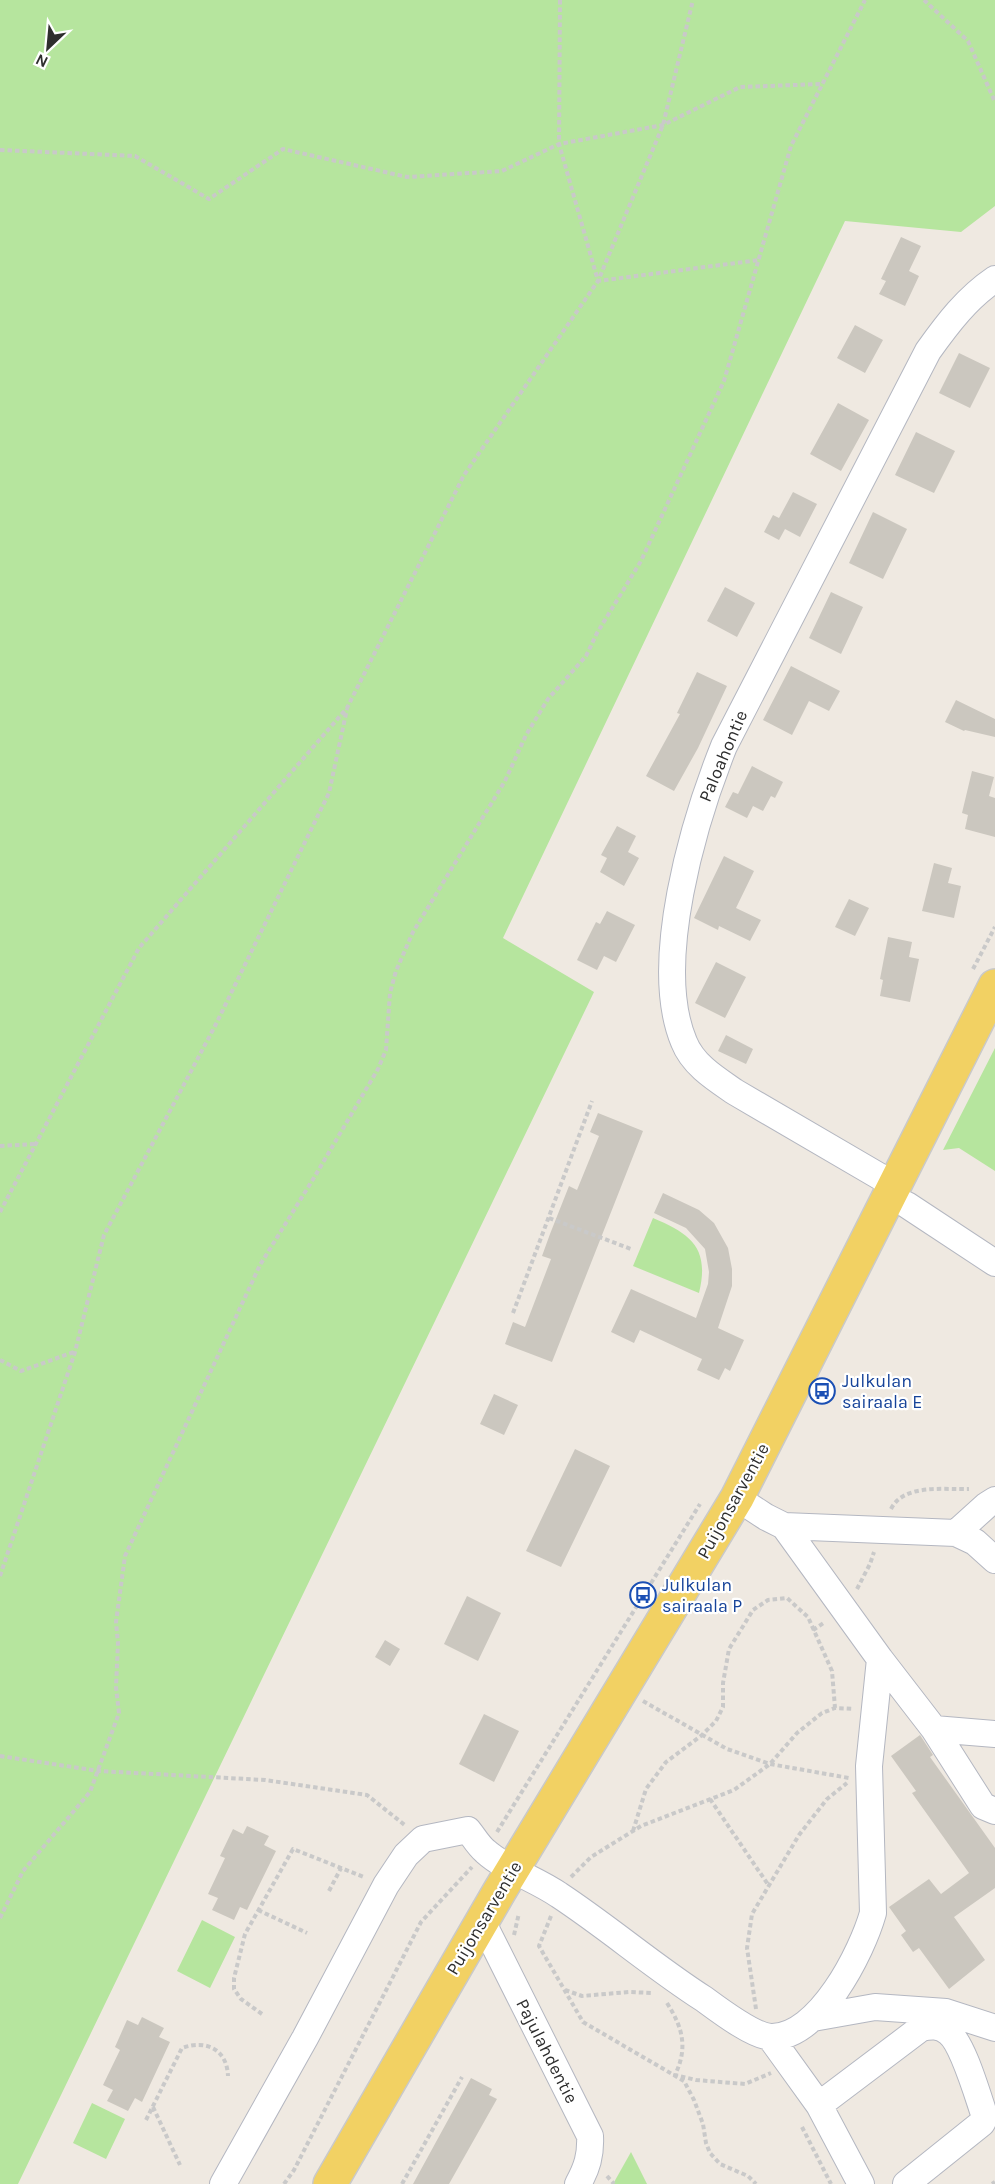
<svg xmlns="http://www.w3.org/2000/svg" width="995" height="2184" font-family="Karla,sans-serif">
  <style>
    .green { fill: #b6e59e }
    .building { fill: #cbc7bf }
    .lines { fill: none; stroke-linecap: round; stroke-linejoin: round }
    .minor-casing { stroke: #b4b7c1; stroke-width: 28 }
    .major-casing { stroke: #c9c9c9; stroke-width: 36 }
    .path { stroke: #c9c9c9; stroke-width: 4; stroke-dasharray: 4.5 3; stroke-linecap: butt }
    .minor { stroke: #fff; stroke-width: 26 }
    .major { stroke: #f2d163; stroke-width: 33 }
    .labels { text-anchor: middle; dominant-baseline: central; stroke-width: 4.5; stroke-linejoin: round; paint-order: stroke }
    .street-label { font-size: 18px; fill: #2e2e2e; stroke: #fff }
    .transit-label { font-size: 18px; fill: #164399; stroke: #fff; text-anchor: start }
  </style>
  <rect width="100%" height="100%" fill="#efe9e1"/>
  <path class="green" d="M 0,0 L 995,0 L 995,206 L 961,232 L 845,221 L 503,938 L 594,992 L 18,2184 L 0,2184 Z
    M 995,1048 L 995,1171 L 959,1148 L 943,1150 Z
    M 653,1218 C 691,1234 710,1248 699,1293 L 633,1266 Z
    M 202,1920 L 235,1937 L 210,1988 L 177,1971 Z
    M 92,2103 L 125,2119 L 106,2159 L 73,2143 Z
    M 631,2152 L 647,2184 L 613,2184 Z"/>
  <path class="building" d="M 901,237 L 921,246 L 909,271 L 919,276 L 905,306 L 879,294 L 886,281 L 881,279 Z
    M 855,325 L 883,340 L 865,373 L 837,358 Z
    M 959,353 L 990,368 L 970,408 L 939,393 Z
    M 838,403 L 869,420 L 841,471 L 810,454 Z
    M 916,432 L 955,451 L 934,493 L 895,475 Z
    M 793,492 L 817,504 L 800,537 L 785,529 L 779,540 L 764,532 L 773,515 L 779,518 Z
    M 873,512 L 907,529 L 883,579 L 849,563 Z
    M 725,587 L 755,603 L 737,637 L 707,621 Z
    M 831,592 L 863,607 L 841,654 L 809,638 Z
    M 791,666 L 840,691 L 829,711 L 809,701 L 792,735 L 763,720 Z
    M 697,672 L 727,686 L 698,748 L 674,791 L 646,776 L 680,714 L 677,713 Z
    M 956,700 L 995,719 L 995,737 L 965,730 L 964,731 L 945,722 Z
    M 752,766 L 783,782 L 775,798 L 771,796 L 763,811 L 753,806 L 747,818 L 725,807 L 733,792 L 738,794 Z
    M 972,771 L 994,777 L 989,796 L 995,798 L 995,837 L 965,829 L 968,815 L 962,813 Z
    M 617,826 L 636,836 L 628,852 L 639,858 L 624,886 L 600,872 L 607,858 L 601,855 Z
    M 724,856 L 754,871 L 736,908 L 761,920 L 750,941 L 719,926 L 718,930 L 694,918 Z
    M 934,863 L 952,868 L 948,883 L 961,886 L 954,918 L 922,911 Z
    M 849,899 L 869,908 L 855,936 L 835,927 Z
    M 607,911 L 635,925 L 616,962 L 604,956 L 597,970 L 577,960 L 596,922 L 600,924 Z
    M 888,937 L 912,942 L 909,957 L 919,959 L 910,1002 L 880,996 L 883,980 L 880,979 Z
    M 716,962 L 746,977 L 725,1018 L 695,1003 Z
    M 726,1035 L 753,1049 L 746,1064 L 718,1051 Z
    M 598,1113 L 643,1131 L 552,1362 L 505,1344 L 513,1322 L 525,1327 L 551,1259 L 542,1256 L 550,1234 L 569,1186 L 577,1190 L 599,1136 L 590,1132 Z
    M 663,1193 L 699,1210 L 714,1223 L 728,1248 L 732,1269 L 732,1286 L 718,1328 L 744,1340 L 730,1371 L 725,1368 L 719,1380 L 697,1370 L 702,1359 L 640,1330 L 634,1343 L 611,1332 L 631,1289 L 696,1318 L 708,1284 L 709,1272 L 705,1249 L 686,1228 L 654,1213 Z
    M 494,1394 L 518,1405 L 504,1435 L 480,1424 Z
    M 575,1449 L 610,1466 L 561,1567 L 526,1551 Z
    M 467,1596 L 501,1613 L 478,1661 L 444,1644 Z
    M 385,1640 L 400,1649 L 390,1666 L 375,1657 Z
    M 484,1714 L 519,1731 L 494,1782 L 459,1764 Z
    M 920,1735 L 933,1755 L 930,1757 L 995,1848 L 995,1888 L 954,1917 L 985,1960 L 949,1989 L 919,1948 L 913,1952 L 901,1935 L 906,1931 L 889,1907 L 929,1879 L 941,1894 L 969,1873 L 912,1793 L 916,1791 L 891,1756 Z
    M 247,1826 L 269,1836 L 264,1845 L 276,1851 L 247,1910 L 240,1907 L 234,1920 L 212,1910 L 218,1898 L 208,1894 L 225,1858 L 220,1856 L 233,1829 L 243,1834 Z
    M 142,2017 L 164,2028 L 159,2037 L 170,2042 L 142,2102 L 135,2098 L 128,2111 L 107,2101 L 113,2090 L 103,2085 L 120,2050 L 115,2047 L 127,2020 L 138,2025 Z
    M 471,2078 L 492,2089 L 489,2095 L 497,2099 L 449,2184 L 413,2184 Z"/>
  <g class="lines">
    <g class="minor-casing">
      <path id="minor" d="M 896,1186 L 735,1092 C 716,1079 693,1065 684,1042 C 651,964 694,821 724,746 L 928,351 C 948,323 967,298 995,279
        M 907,1205 L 995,1263
        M 737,1498 L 766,1517 L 784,1526 L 956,1533 L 975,1542 L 995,1560
        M 956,1533 L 987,1505 L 995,1500
        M 880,1659 L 934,1729 L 983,1806 L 995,1811
        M 934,1729 L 995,1734
        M 482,1921 L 590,2136 C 591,2155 587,2168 578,2184
        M 813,2018 L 875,2007 L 946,2012 L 995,2028
        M 770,2037 L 819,2105 L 861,2184
        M 819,2105 L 921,2028 C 931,2026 939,2025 948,2032 C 963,2043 978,2097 985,2117 L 982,2123 L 906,2184
        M 223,2184 L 305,2038 L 386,1885 L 406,1855 L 423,1839 L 468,1830 C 473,1836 478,1845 485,1851 C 506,1870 536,1879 559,1895 C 609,1928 654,1967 704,1999 C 719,2010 753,2036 771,2037 C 819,2038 862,1952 873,1913 L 869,1766 L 880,1659 L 784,1526"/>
    </g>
    <g class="major-casing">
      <path id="major" d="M 330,2184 L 499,1892 L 737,1498 L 995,986"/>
    </g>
    <path class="path" d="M 560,0 L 559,144 L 598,281 L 759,260
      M 924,0 L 968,41 L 995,102
      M 0,150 L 135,156 L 209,199 L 283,149 L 407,177 L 502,171 L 559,144 L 663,125 L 740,87 L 822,84
      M 973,969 L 995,927
      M 0,1146 L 35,1144
      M 0,1212 L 139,948 L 347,708 L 464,475 L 598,281 L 663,125 L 693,0
      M 549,1218 L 631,1249
      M 513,1313 L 592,1101
      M 0,1360 L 21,1371 L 74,1352
      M 891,1509 C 904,1483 945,1490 969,1489
      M 0,1576 L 75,1352 L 104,1235 L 215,1026 L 329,793 L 347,709
      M 857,1589 L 870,1564 L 874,1552
      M 813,1630 L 825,1622
      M 643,1701 L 727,1749 L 770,1764 L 849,1778
      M 0,1756 L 99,1771 L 265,1780 L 367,1795 L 406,1826
      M 710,1799 L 769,1886
      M 633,1831 L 646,1789 L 666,1762 L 702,1735 L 716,1721 L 723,1707 L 723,1683 L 729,1649 L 753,1610 L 768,1600 L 787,1598 L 808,1617 L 832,1671 L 835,1708
      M 497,1832 L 700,1504
      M 571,1877 L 591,1857 L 641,1826 L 734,1790 L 770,1764 L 797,1733 L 822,1713 L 835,1708 L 854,1709
      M 329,1891 L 341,1868
      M 258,1910 L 307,1933
      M 551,1916 L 539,1946 L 583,2022 L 684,2081 L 694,2100 L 703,2124 L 706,2143 L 710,2153 L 720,2164 L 748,2176 L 756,2184
      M 0,1918 L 23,1871 L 90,1792 L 119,1713 L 116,1687 L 118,1643 L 116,1622 L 125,1556 L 260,1265 L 315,1176 L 378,1069 L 386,1050 L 390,993 L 396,971 L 413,932 L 505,781 L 526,735 L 548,699 L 586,656 L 597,633 L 641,561 L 724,381 L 791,146 L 865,0
      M 514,1935 L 519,1913
      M 565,1990 L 582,1996 L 629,1992 L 652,1993
      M 667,2003 C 683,2028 688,2048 675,2075 L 696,2080 L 745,2084 L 771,2073
      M 756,2009 L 747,1948 L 752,1914 L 799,1835 L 827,1799 L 847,1783
      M 262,2014 L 241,1999 L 234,1989 L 234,1978 L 245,1934 L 293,1849 L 364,1877
      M 153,2107 L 180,2165
      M 146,2120 L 182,2048 C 207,2039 227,2050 228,2076
      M 802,2127 L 831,2184
      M 607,2176 L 614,2184
      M 284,2184 L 294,2170 L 421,1922 L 472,1867
      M 402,2184 L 462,2077
      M 992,2184 L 995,2182"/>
    <use href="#minor" class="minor"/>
    <use href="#major" class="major"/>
  </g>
  <defs>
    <g id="bus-ring" transform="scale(1.35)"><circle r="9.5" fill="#fff" stroke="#1a4fb4" stroke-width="1.5"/><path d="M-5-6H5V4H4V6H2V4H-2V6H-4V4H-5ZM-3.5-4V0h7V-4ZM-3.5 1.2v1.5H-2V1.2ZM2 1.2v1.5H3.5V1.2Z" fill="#1a4fb4"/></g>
  </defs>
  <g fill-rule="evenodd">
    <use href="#bus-ring" x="822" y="1391"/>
    <use href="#bus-ring" x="643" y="1595"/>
  </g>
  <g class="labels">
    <g class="street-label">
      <text transform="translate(723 756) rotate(-67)">Paloahontie</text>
      <text transform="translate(733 1501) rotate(-61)">Puijonsarventie</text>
      <text transform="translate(484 1918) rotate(-59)">Puijonsarventie</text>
      <text transform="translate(547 2051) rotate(63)">Pajulahdentie</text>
    </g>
    <g class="transit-label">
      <text x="842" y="1381">Julkulan<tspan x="842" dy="21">sairaala E</tspan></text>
      <text x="662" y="1585">Julkulan<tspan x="662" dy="21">sairaala P</tspan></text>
    </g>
  </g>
  <g transform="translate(48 48) rotate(206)" stroke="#ffffff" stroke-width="4.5" paint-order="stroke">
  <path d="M0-4.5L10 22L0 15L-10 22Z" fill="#2e2e2e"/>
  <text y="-9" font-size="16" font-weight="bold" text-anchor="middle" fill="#2e2e2e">N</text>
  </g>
</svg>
